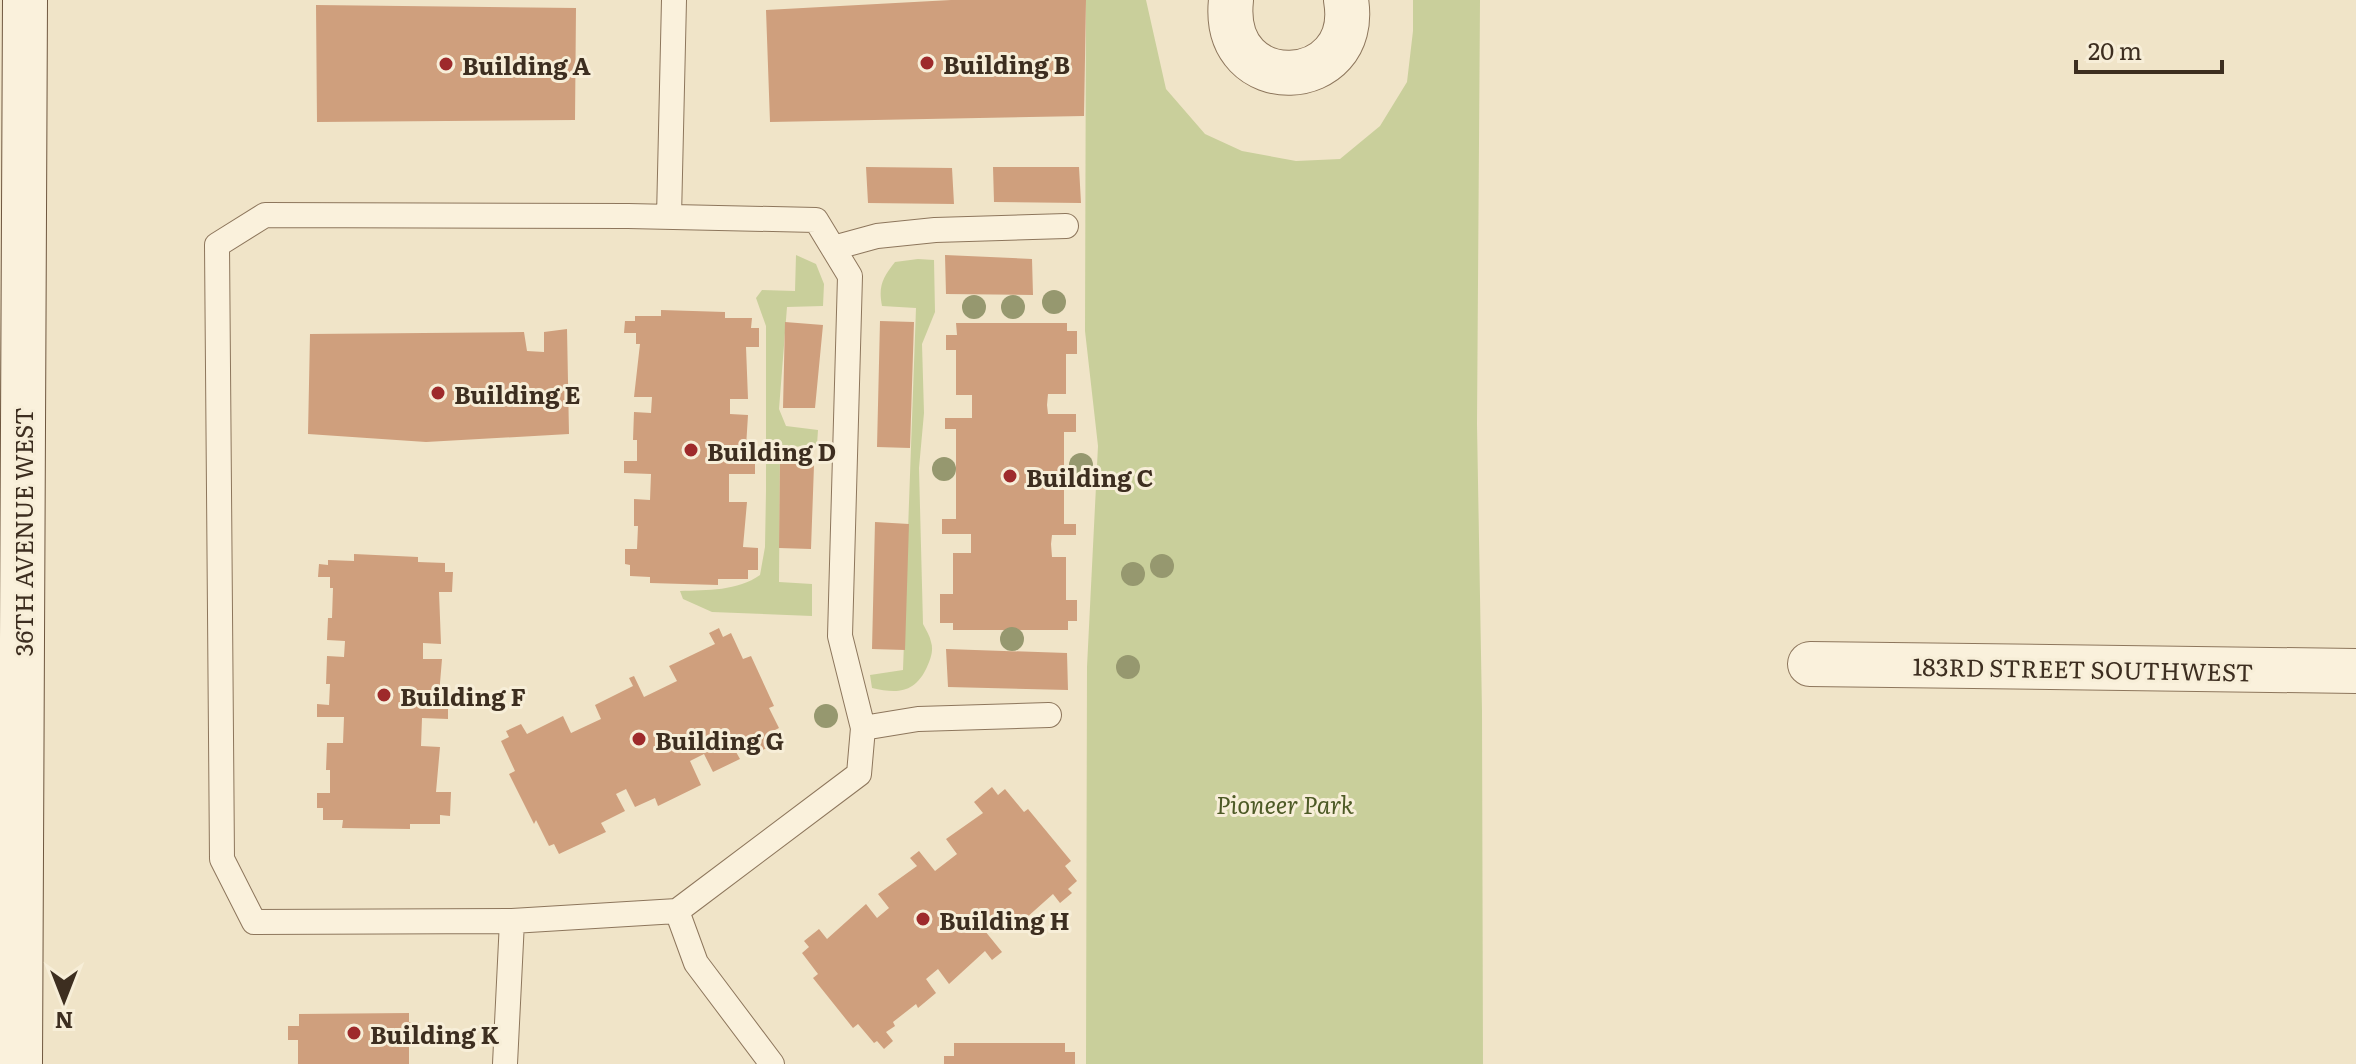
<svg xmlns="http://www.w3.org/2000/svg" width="2356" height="1064" font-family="Literata,serif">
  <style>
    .green { fill: #c9cf9b }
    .building { fill: #cf9f7d }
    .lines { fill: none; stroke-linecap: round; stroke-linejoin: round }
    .lane-casing { stroke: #8d765c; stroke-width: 26 }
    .street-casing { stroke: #8d765c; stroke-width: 46 }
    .secondary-casing { stroke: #6f573f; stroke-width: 46 }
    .lane { stroke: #faf1dc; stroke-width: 24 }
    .street { stroke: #faf1dc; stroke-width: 44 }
    .secondary { stroke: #faf1dc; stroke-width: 44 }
    .tree { fill: #96986f }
    .poi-dot { fill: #9e2a2b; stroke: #f7eed8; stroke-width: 3 }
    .labels { text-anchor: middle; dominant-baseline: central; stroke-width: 6; stroke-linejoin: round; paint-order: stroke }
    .poi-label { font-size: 24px; font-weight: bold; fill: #3d2e20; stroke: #f7eed8; text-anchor: start }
    .street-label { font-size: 24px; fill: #3d2e20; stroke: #f7eed8 }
    .park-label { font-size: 24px; font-style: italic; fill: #4d5a26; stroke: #f7eed8 }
  </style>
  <rect width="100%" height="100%" fill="#f0e4c8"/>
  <path class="green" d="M 1086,0 L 1146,0 L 1166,89 L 1205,134 L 1242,151 L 1296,161 L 1340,159 L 1380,126 L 1407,82 L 1413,31 L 1413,0 L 1480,0 L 1477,424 L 1482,711 L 1483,1064 L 1086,1064 L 1087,667 L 1098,446 L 1085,331 Z
    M 796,255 L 816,264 L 824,284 L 823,306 L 787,307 L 779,409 L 786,426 L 818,430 L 817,445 L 780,448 L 779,582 L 812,584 L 812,616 L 712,612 L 683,599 L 680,591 C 707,590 738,591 760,575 L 765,547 L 766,491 L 766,326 L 756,298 L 762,290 L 795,291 Z
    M 918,259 L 934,260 L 935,312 L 922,344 L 924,413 L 919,468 L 923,624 C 926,630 930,636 931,642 C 934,651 930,660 927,667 C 915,693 898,694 872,688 L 870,675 L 903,670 L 916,308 L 882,306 C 878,286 883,277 895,262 Z"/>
  <path class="building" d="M 951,0 L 1086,0 L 1084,116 L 770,122 L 766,10 Z
    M 316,5 L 576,8 L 575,120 L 317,122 Z
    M 866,167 L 952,168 L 954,204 L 868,203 Z
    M 993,167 L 1079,167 L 1081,203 L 994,202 Z
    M 945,255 L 1032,259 L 1033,295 L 946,294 Z
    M 661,310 L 725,312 L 725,318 L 752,318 L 751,328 L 759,328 L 759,347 L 746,347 L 748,399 L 730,399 L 730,414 L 748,415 L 745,463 L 755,463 L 755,474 L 729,474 L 729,502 L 747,502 L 743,547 L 758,548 L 758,570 L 748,570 L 748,579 L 718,579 L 718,585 L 650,583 L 650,577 L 630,576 L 630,565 L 625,564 L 625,549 L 637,549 L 638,526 L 634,526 L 634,499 L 650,500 L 651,474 L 624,473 L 624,461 L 637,461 L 637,440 L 633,440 L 634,412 L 651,413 L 652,397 L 634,397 L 640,344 L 636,344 L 636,333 L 624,333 L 625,321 L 635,321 L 635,316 L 661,316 Z
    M 880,321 L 914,322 L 910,448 L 877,447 Z
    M 785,322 L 823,325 L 815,408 L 783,408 Z
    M 956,323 L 1067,323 L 1067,331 L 1077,331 L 1077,354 L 1066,354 L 1066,394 L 1048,394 L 1047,405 L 1048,414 L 1076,414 L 1076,432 L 1064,432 L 1064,524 L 1076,524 L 1076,535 L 1052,535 L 1051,544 L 1052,557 L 1066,557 L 1066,600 L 1077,600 L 1077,621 L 1068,621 L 1068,630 L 953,630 L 953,623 L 940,623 L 940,594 L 953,594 L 953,553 L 971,553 L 971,534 L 942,534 L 942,519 L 956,519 L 956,429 L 945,429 L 945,418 L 972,418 L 972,395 L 956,395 L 956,350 L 946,350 L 946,335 L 957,335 Z
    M 567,329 L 569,434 L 426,442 L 308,434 L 310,334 L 524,332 L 527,351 L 544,352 L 544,332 Z
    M 780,460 L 814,465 L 811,549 L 779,548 Z
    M 875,522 L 909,524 L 905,650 L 872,649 Z
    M 354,554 L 418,557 L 418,562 L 445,563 L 445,572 L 453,572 L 452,592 L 439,592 L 441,644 L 423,643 L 423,659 L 442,659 L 438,707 L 448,707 L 448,719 L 422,718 L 421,746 L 440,747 L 436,792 L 451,792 L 450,816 L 440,815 L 440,824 L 410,824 L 410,829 L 342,828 L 343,820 L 323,820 L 323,808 L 317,808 L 317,793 L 330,793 L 330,770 L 326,770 L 327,743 L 343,743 L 344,717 L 317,717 L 317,704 L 329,705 L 330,684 L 326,684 L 327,656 L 344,657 L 345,641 L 327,640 L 328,618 L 332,618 L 333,588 L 330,588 L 330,577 L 318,577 L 319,564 L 328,565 L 328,560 L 354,561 Z
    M 719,628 L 723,637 L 731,633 L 743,659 L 751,656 L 774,706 L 769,708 L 779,728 L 769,733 L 774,745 L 758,752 L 754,743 L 736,752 L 740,759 L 713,772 L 704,754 L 690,761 L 701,785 L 658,806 L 655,798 L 635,807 L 626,789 L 616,794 L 625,811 L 601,823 L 606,832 L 559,854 L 554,844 L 549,846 L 536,820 L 534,824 L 509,774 L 515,771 L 501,741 L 509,737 L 506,731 L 521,724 L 527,734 L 563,716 L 571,733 L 601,719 L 595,705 L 633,686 L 629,678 L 634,676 L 644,697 L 677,681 L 669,666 L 715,644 L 709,633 Z
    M 946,649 L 1067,653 L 1068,690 L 948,687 Z
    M 992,787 L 998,795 L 1005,789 L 1024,812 L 1028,809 L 1071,861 L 1065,866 L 1077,881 L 1068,889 L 1072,893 L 1060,903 L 1053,894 L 1015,928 L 1005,915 L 985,931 L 1002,952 L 992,960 L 985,951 L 949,984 L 938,969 L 926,979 L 936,993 L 918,1008 L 916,1004 L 893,1022 L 895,1026 L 886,1032 L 893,1041 L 884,1049 L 877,1041 L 874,1043 L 858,1024 L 853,1028 L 813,978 L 818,974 L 802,953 L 809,947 L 804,941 L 819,929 L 827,939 L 866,904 L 877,918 L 889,908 L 878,894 L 917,866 L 910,858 L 919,851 L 935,871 L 957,854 L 946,839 L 983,813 L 974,802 Z
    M 409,1013 L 409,1022 L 419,1022 L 419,1044 L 409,1044 L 409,1064 L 298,1064 L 298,1040 L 288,1040 L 288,1026 L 299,1026 L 299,1014 Z
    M 954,1043 L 1065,1043 L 1065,1052 L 1075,1052 L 1075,1064 L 944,1064 L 944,1056 L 954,1056 Z"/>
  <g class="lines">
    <g class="lane-casing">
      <path id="lane" d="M 669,217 L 674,0
        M 833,248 L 877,236 L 935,230 L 1066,226
        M 863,728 L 918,719 L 1049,715
        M 677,911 L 696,963 L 772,1064
        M 505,1064 L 512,921 L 254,922 L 222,859 L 217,245 L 265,215 L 628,216 L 816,220 L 850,276 L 840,636 L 863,728 L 859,774 L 677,911 L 512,921"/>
    </g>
    <g class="street-casing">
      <path id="street" d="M 1231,0 C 1220,101 1362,93 1346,0
        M 1810,664 L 2356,671"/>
    </g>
    <g class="secondary-casing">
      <path id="secondary" d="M 20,1064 L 25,0"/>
    </g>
    <use href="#lane" class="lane"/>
    <use href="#street" class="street"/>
    <use href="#secondary" class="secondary"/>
  </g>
  <g class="tree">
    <circle cx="1054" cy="302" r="12"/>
    <circle cx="974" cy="307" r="12"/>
    <circle cx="1013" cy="307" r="12"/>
    <circle cx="1081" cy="465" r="12"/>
    <circle cx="944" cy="469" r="12"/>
    <circle cx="1162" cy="566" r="12"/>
    <circle cx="1133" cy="574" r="12"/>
    <circle cx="1012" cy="639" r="12"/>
    <circle cx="1128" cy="667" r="12"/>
    <circle cx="826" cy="716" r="12"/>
  </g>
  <g class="poi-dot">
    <circle cx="927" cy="63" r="8"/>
    <circle cx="446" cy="64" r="8"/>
    <circle cx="438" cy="393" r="8"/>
    <circle cx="691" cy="450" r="8"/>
    <circle cx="1010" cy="476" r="8"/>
    <circle cx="384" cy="695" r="8"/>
    <circle cx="639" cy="739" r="8"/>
    <circle cx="923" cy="919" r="8"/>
    <circle cx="354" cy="1033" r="8"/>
  </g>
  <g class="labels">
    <g class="poi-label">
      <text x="943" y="63">Building B</text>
      <text x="462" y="64">Building A</text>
      <text x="454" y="393">Building E</text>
      <text x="707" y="450">Building D</text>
      <text x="1026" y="476">Building C</text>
      <text x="400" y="695">Building F</text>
      <text x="655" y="739">Building G</text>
      <text x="939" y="919">Building H</text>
      <text x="370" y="1033">Building K</text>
    </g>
    <g class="street-label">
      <text transform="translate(22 532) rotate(-90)">36TH AVENUE WEST</text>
      <text transform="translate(2083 668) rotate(1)">183RD STREET SOUTHWEST</text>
    </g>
    <g class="park-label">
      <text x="1285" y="803">Pioneer Park</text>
    </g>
  </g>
  <g transform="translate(64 1000) rotate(180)" stroke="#f7eed8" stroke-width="6" paint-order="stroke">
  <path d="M0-6L14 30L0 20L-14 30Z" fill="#3d2e20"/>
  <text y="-12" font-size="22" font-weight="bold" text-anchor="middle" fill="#3d2e20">N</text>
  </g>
  <path d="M2076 60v12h146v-12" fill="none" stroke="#3d2e20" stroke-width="4"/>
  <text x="2088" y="60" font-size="24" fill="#3d2e20" stroke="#f7eed8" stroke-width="6" paint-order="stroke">20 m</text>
</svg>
